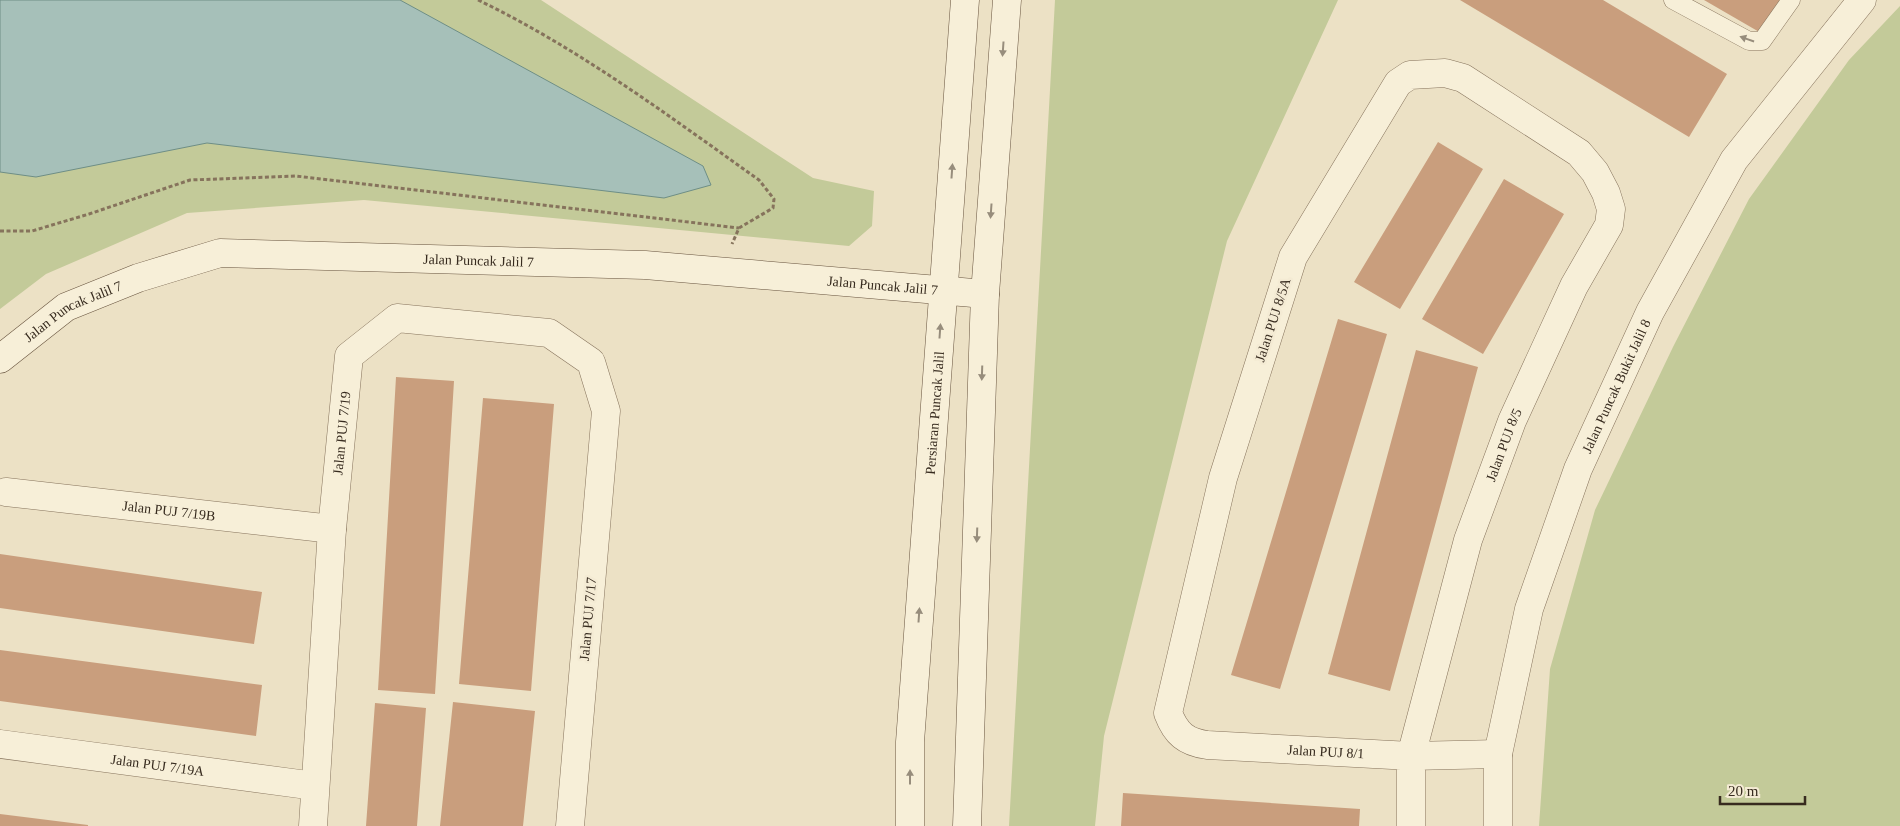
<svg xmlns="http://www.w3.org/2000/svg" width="1900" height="826" font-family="Georgia,serif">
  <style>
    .green { fill: #c3ca99 }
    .water { fill: #a6c0b9; stroke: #6e8e86 }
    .building { fill: #c99e7d }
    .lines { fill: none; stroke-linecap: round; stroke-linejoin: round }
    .lane-casing { stroke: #86735c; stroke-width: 19 }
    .street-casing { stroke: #86735c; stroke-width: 29 }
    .secondary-casing { stroke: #68543f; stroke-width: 29 }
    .path { stroke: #86735c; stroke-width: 3; stroke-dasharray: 4 2.5; stroke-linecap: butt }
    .lane { stroke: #f7efd8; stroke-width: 18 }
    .street { stroke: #f7efd8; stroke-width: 28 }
    .secondary { stroke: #f7efd8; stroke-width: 28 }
    .oneway { fill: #978d7c }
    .labels { text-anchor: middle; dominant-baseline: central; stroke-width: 5; stroke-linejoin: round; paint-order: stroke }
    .street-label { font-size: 14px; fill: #372b1f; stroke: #f4ebd4 }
  </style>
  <rect width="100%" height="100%" fill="#ece1c5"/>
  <path class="green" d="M 0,0 L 541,0 L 813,178 L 874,191 L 872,226 L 849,246 L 364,200 L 187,213 L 46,274 L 0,309 Z
    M 1055,0 L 1338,0 L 1227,241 L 1104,736 L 1095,826 L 1009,826 Z
    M 1900,6 L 1900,826 L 1539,826 L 1550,669 L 1595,510 L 1673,347 L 1749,199 L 1849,60 Z"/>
  <path class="water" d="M 0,0 L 400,0 L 703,166 L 711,185 L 664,198 L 207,143 L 36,177 L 0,172 Z"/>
  <path class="building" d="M 1460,0 L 1603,0 L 1727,74 L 1689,137 Z
    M 1704,0 L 1781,0 L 1761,33 Z
    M 1438,142 L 1483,169 L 1400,309 L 1354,282 Z
    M 1504,179 L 1564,214 L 1483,354 L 1422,319 Z
    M 1338,319 L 1387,334 L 1280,689 L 1231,675 Z
    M 1416,350 L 1478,367 L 1390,691 L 1328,674 Z
    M 396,377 L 454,381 L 435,694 L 378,690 Z
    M 483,398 L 554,404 L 531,691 L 459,684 Z
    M 0,554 L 262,592 L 254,644 L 0,608 Z
    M 0,650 L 262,685 L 256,736 L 0,701 Z
    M 453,702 L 535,711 L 523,826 L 440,826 Z
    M 375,703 L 426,708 L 417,826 L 366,826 Z
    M 1123,793 L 1360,809 L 1359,826 L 1121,826 Z
    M 0,814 L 88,825 L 88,826 L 0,826 Z"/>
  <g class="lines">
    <g class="lane-casing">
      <path id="lane" d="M 1673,0 L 1749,41 L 1762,41 L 1791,0"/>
    </g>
    <g class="street-casing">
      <g id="street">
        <path id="s1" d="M 6,492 L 332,529"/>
        <path id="s2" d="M 0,744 L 315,786"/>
        <path id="s3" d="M 313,826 L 332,529 L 349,356 L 397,318 L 549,333 L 591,362 L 606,411 L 570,826"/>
        <path id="s4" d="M 1411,826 L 1411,756 L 1468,540 L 1512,421 L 1574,286 L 1609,225 L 1611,209 L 1606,193 L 1595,172 L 1579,153 L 1463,78 L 1445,73 L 1410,75 L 1398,83 L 1293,257 L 1223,478 L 1168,713 C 1176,734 1186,742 1207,745 L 1411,756 L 1498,754"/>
        <path id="s5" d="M 1498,826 L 1498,754 L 1529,609 L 1578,469 L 1650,312 L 1734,160 L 1862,0"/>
      </g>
    </g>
    <g class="secondary-casing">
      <g id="secondary">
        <path id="s6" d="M 0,359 L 66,307 L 138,278 L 220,253 L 645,265 L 985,294"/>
        <path id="s7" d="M 910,826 L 910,742 L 965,0"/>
        <path d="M 967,826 L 985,294 L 1007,0"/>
      </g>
    </g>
    <path class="path" d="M 478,0 C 578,48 669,116 759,180 L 774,199 L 773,208 L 739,228 L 732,244
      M 0,231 L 32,231 L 89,214 L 190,180 L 296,176 L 739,228"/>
    <use href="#lane" class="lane"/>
    <use href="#street" class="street"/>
    <use href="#secondary" class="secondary"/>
  </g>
  <defs><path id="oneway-solid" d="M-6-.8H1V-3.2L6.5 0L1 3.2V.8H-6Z" transform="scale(1.25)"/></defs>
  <g class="oneway">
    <use href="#oneway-solid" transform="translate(1747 39) rotate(-161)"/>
    <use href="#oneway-solid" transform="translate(1003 49) rotate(94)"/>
    <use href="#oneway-solid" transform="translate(952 171) rotate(-86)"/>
    <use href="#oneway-solid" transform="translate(991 211) rotate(94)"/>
    <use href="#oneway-solid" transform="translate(940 331) rotate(-86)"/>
    <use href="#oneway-solid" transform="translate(982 373) rotate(92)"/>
    <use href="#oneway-solid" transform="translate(977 535) rotate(92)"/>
    <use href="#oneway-solid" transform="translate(919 615) rotate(-86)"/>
    <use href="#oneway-solid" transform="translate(910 777) rotate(-90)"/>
  </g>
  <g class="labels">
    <g class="street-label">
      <text stroke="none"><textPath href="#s6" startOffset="506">Jalan Puncak Jalil 7</textPath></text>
      <text stroke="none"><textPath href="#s6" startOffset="911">Jalan Puncak Jalil 7</textPath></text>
      <text stroke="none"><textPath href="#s6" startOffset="88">Jalan Puncak Jalil 7</textPath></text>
      <text transform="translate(1273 320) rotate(-72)">Jalan PUJ 8/5A</text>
      <text stroke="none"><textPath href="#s5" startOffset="460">Jalan Puncak Bukit Jalil 8</textPath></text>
      <text stroke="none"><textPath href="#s7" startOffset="414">Persiaran Puncak Jalil</textPath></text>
      <text stroke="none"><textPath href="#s3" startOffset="394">Jalan PUJ 7/19</textPath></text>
      <text stroke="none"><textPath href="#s4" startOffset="395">Jalan PUJ 8/5</textPath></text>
      <text stroke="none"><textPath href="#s1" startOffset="164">Jalan PUJ 7/19B</textPath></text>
      <text transform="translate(588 619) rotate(-85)">Jalan PUJ 7/17</text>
      <text stroke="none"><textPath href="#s4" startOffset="1776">Jalan PUJ 8/1</textPath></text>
      <text stroke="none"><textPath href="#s2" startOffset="159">Jalan PUJ 7/19A</textPath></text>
    </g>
  </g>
  <path d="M1720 796v8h85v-8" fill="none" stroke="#372b1f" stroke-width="2.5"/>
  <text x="1728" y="796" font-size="15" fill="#372b1f" stroke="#f4ebd4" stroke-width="4" paint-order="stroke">20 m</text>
</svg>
